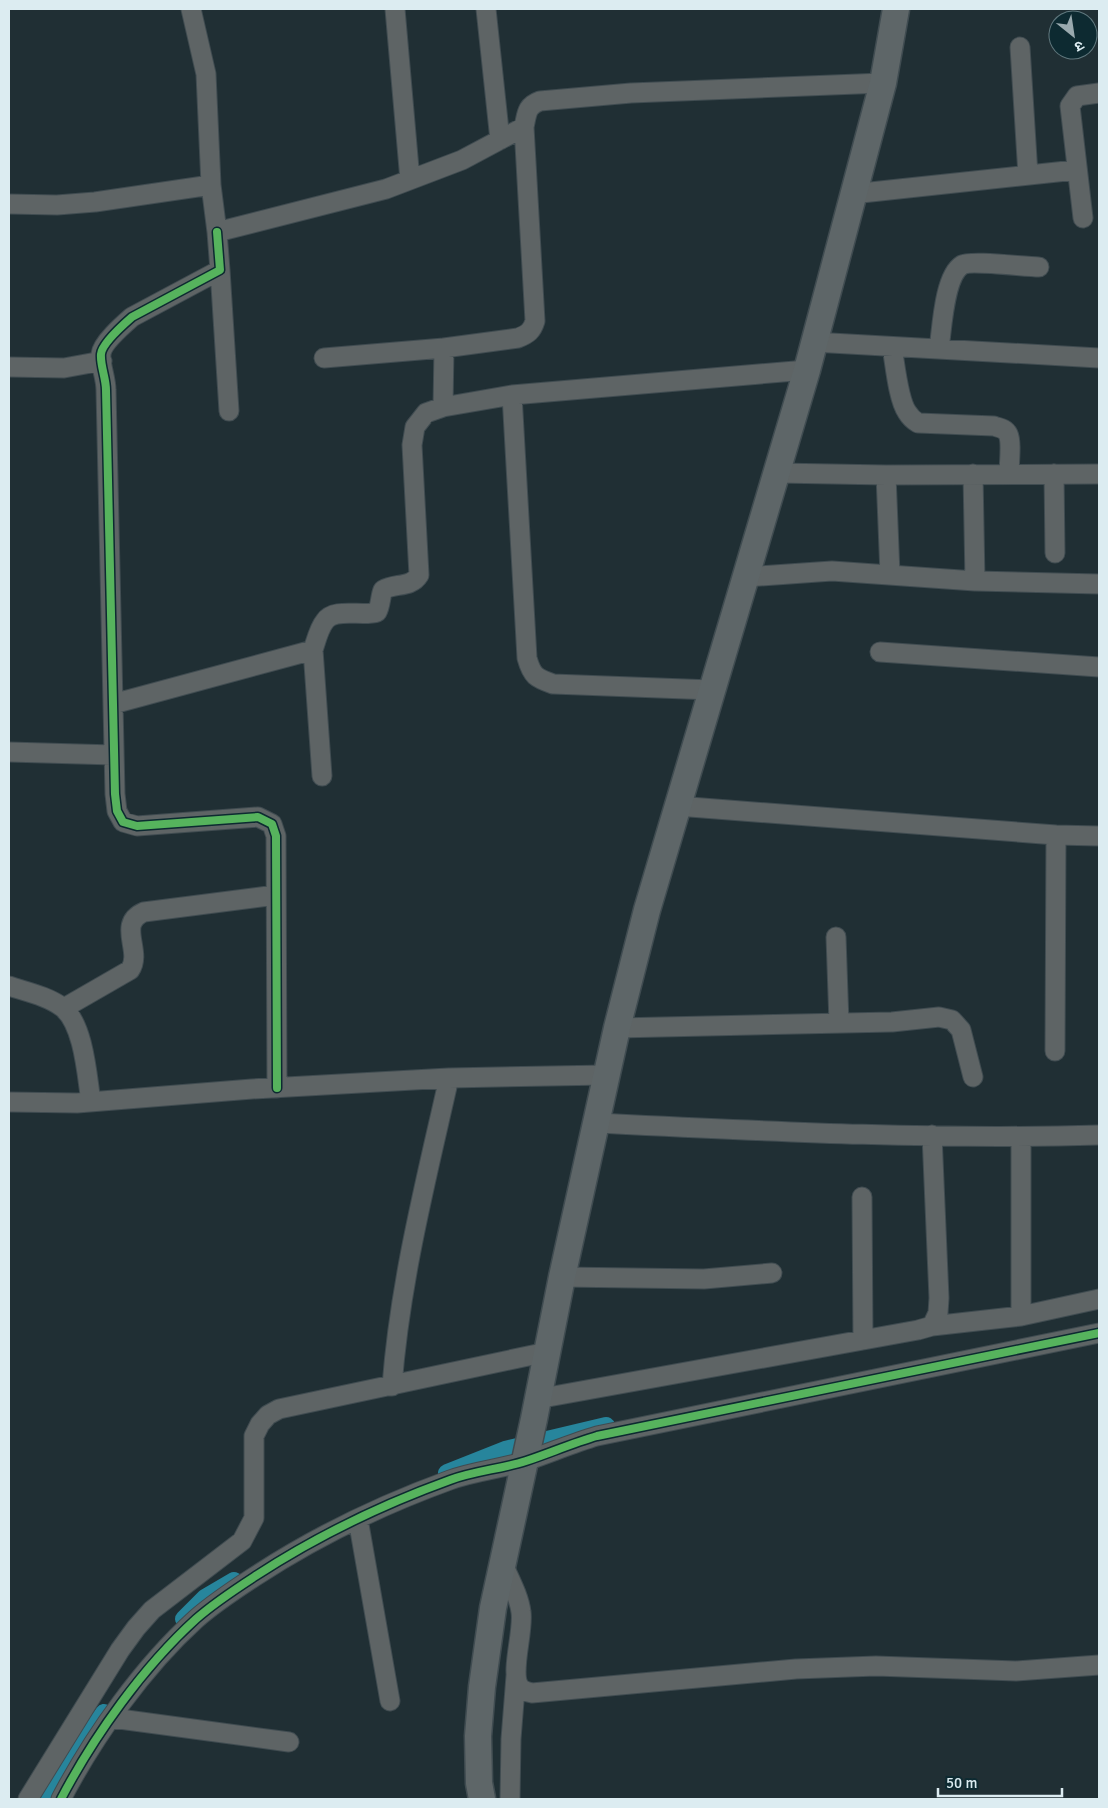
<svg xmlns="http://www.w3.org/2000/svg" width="1108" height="1808" font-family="Signika,'Noto Sans Devanagari',sans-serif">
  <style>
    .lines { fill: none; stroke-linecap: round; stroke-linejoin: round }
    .canal { stroke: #27859c; stroke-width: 18 }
    .street-casing { stroke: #404c51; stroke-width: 21 }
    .secondary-casing { stroke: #404c51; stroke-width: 29 }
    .street { stroke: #5e6465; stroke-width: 19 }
    .secondary { stroke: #5e6668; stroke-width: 26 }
    .cycleway-casing { stroke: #0d2a31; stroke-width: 11 }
    .cycleway { stroke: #56b35d; stroke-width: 8 }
  </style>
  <rect width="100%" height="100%" fill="#202f34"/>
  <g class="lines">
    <path class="canal" d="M 447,1473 L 505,1450 L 606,1426
      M 184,1619 L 205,1598 L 234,1581
      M 50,1799 L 79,1747 L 104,1713"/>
    <g class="street-casing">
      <path id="street" d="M 191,9 L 206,74 L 211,185 L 217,232 L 386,189 L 462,160 L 524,127 C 527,114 526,106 540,101 L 631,93 L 883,83
        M 395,9 L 410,180
        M 486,9 L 500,140
        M 1020,47 L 1028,175
        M 852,194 L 1076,170
        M 9,204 L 57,205 L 95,202 L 211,185
        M 1083,218 L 1070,106 L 1077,96 L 1099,93
        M 217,232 L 220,270 L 132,317 C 124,324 102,343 101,354 C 100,365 106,378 106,390 L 115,794 L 117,811 L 123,822 L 137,826 L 258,817 L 272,824 L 276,836 L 277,1088
        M 220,270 L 229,411
        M 813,342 L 1099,358
        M 892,347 C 895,363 898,399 907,412 C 910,417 913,420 918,423 L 994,426 C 999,428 1005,428 1008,434 C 1012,442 1009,464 1009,474
        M 939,349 C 942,329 944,276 962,265 C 971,260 1025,267 1039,267
        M 324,358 L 444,348
        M 9,367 L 64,368 L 102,361
        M 512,395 L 527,658 C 532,676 536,678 553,684 L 712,690
        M 443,407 L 444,348 L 518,338 C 528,334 532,331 535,321 L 524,127
        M 778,473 L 886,475 L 1099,474
        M 973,474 L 975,581
        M 1054,474 L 1055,553
        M 886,475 L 890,574
        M 746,577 L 832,571 L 975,581 L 1099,584
        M 313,650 C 316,641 319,628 325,621 C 334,607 363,617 377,612 C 381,605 380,597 383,590 C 395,583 411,588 419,575 L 412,445 L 415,427 L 426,413 L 443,407 L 512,395 L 807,370
        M 880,652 L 1099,667
        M 113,704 L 313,650 L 322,776
        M 9,752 L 114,755
        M 677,806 L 1056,835 L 1099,836
        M 836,937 L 839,1023
        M 9,986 C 27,992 47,996 62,1007 C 84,1024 87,1076 91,1102
        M 64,1008 L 130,970 C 143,951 116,924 144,912 L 276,895
        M 617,1028 L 892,1022 L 939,1017 L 952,1020 L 961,1030 L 973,1077
        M 1055,1051 L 1056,835
        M 9,1102 L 77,1103 L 252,1089 L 449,1078 L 606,1075
        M 596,1123 C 763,1131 932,1140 1099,1135
        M 862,1197 L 863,1340
        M 562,1277 L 704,1279 L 772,1273
        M 1021,1316 L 1021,1137
        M 932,1326 L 1021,1316 L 1099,1299
        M 392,1386 C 400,1281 426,1180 449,1078
        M 537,1399 L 918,1330 L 932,1326 L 938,1313 L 939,1298 L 932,1135
        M 358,1519 L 390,1701
        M 503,1564 C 510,1580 519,1596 521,1612 C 524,1631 510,1672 519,1686 C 522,1691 527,1692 532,1693 L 796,1669 L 876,1666 L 1016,1671 L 1099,1665
        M 112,1718 L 289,1742
        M 28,1799 L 120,1650 L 136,1628 L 152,1610 L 242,1541 L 254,1518 L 254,1436 L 260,1424 L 268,1415 L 279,1409 L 547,1352
        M 61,1799 C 94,1736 143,1667 196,1619 C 214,1603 234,1590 254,1577 C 315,1537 381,1505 450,1480 C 474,1471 501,1469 526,1461 C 550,1453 573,1443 597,1436 L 1099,1333
        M 510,1799 L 511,1739 L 516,1676"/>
    </g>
    <g class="secondary-casing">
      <path id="secondary" d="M 482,1799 L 479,1783 L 478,1736 L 482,1687 L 493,1608 L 534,1419 L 562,1277 L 617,1028 L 647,910 L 807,370 L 883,83 L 896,9"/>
    </g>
    <use href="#street" class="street"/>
    <use href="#secondary" class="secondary"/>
    <g class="cycleway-casing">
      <path id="cycleway" d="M 217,232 L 220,270 L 132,317 C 124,324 102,343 101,354 C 100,365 106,378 106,390 L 115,794 L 117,811 L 123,822 L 137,826 L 258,817 L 272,824 L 276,836 L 277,1088
        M 61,1799 C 94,1736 143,1667 196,1619 C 214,1603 234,1590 254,1577 C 315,1537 381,1505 450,1480 C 474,1471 501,1469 526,1461 C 550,1453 573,1443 597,1436 L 1099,1333"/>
    </g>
    <use href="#cycleway" class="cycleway"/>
  </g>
  <rect width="1108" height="1808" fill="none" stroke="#dcecf1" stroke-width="20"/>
  <g transform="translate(1073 35) rotate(150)"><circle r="24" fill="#0d2a31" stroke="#60787e"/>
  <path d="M0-4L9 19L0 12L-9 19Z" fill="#9aaaaf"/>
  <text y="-8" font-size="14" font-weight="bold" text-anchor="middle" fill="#dcecf1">उ</text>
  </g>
  <path d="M938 1788v8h124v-8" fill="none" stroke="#dcecf1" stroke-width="2.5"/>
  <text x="946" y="1788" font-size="15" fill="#dcecf1" stroke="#0d2a31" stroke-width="4" paint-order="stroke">50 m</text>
</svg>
